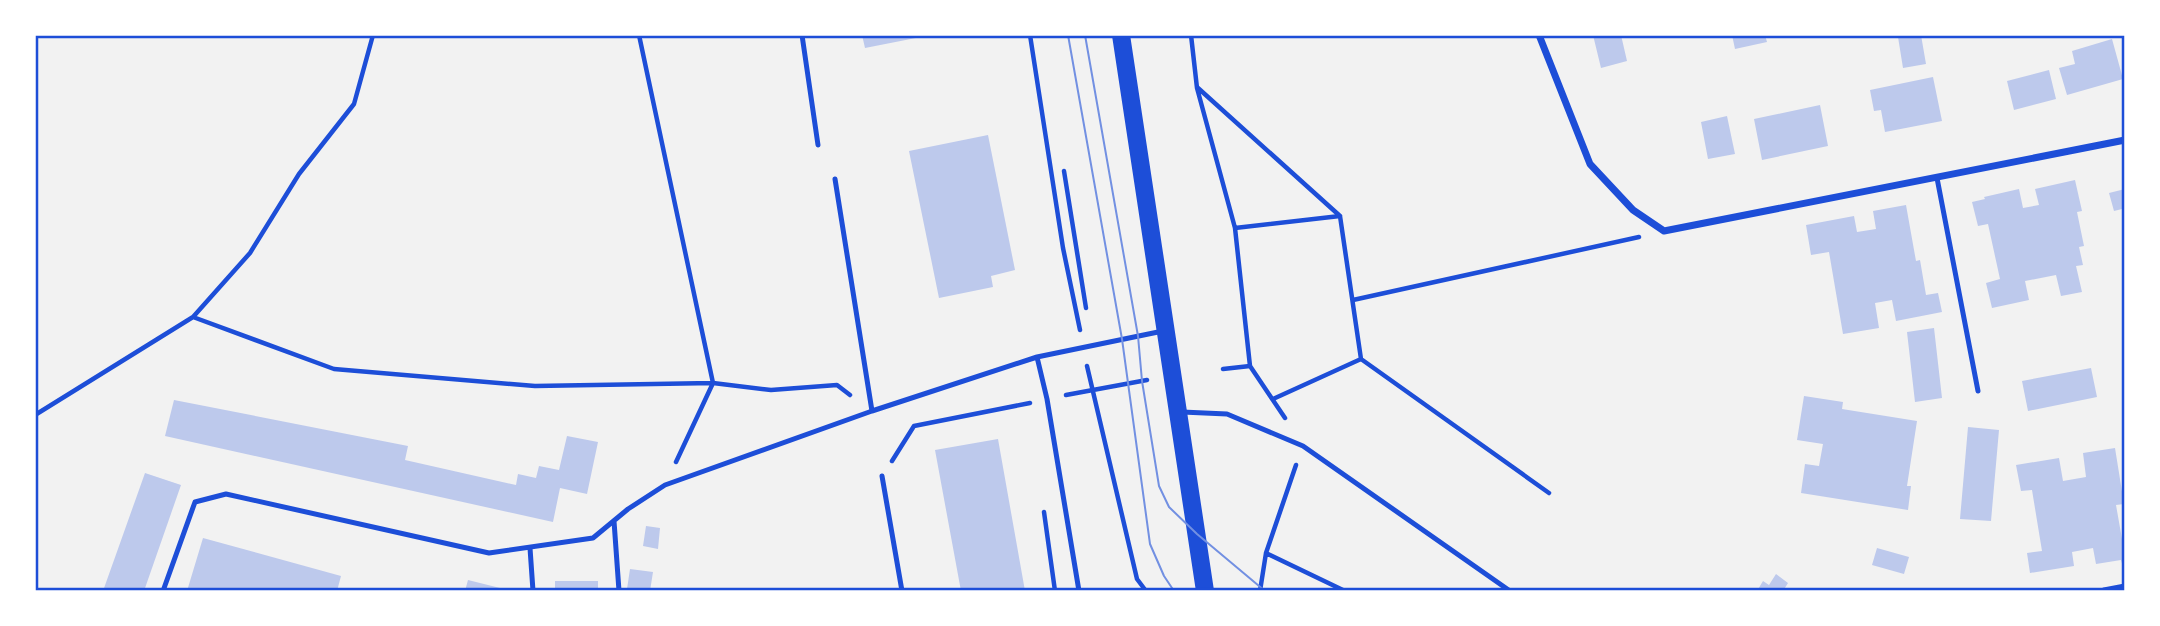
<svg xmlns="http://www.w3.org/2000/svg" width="2160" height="626" font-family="'Exo 2',sans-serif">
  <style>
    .building { fill: #bdc9ec }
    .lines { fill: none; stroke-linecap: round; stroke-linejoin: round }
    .path { stroke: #1d4ed8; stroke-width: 4.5 }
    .service { stroke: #1d4ed8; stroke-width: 5 }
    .minor { stroke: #1d4ed8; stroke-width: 7 }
    .primary { stroke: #1d4ed8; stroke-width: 18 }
    .tram { stroke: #7290e2; stroke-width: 2 }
    .neatline { fill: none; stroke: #1d4ed8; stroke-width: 2.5 }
  </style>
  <rect width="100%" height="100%" fill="#f2f2f2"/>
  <path class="building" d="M 862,35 L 926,35 L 926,36 L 865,48 Z
    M 1593,35 L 1621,35 L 1627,61 L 1601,68 Z
    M 1732,35 L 1765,35 L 1767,42 L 1735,49 Z
    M 1910,35 L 1921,35 L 1926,64 L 1903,68 L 1898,37 Z
    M 2112,39 L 2123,79 L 2067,95 L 2059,68 L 2075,64 L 2072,51 Z
    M 2049,70 L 2056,99 L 2014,110 L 2007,81 Z
    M 1933,77 L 1942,121 L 1885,132 L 1881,110 L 1874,111 L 1870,90 Z
    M 1820,105 L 1828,146 L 1762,160 L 1754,119 Z
    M 1727,116 L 1735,154 L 1708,159 L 1701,122 Z
    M 988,135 L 1015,270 L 991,276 L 993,287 L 939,298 L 909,151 Z
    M 2075,180 L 2082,211 L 2077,212 L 2084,246 L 2079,247 L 2083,265 L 2076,266 L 2082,292 L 2061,296 L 2056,275 L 2025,281 L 2029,300 L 1992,308 L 1986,283 L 2000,279 L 1988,224 L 1978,226 L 1972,202 L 1985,199 L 1984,197 L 2019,189 L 2023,208 L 2039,205 L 2035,189 Z
    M 2125,189 L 2125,219 L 2124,219 L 2122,209 L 2114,211 L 2109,193 Z
    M 1906,205 L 1916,261 L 1920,260 L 1926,295 L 1938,293 L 1942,312 L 1896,321 L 1892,300 L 1875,303 L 1879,328 L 1843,334 L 1829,252 L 1811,255 L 1806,225 L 1854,216 L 1857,232 L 1876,229 L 1873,211 Z
    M 1934,328 L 1942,398 L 1915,402 L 1907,332 Z
    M 2091,368 L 2097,397 L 2028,411 L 2022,381 Z
    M 1804,396 L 1843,402 L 1842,409 L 1917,421 L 1907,486 L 1911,486 L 1908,510 L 1801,493 L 1805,464 L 1819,466 L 1823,444 L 1797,440 Z
    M 174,400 L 408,446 L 405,460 L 516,485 L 518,474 L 536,478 L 539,466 L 559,470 L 567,436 L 598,442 L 587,494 L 560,488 L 553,522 L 165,436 Z
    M 1968,427 L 1999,430 L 1991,521 L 1960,519 Z
    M 998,439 L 1025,591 L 961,591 L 935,450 Z
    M 2115,448 L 2124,504 L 2116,505 L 2122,539 L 2125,538 L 2125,574 L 2121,560 L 2096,564 L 2093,548 L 2072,552 L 2074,566 L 2030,573 L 2027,553 L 2042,551 L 2032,490 L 2021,491 L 2016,465 L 2059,458 L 2063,481 L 2086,477 L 2083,453 Z
    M 145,473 L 181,485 L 144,591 L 103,591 Z
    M 646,526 L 660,528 L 658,549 L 643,546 Z
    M 203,538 L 341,576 L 337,591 L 187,591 Z
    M 1877,548 L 1909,557 L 1904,574 L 1872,565 Z
    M 630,569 L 653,572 L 650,591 L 627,589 Z
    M 1776,574 L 1788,583 L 1783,591 L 1757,591 L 1763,581 L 1769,585 Z
    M 468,580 L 508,590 L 508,591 L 465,591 Z
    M 555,581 L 598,581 L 598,591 L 555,591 Z"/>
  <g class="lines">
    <path class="path" d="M 639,35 L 713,383 L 676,462
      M 1030,35 L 1063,248 L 1080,330
      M 1191,35 L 1197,88 L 1235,228 L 1250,366 L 1223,369
      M 1198,88 L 1340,216
      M 1064,171 L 1086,308
      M 1235,228 L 1340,216 L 1361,359 L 1549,493
      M 1353,300 L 1639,237
      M 193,317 L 250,253 L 299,174 L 354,104 L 373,35
      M 1087,366 L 1137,579 L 1146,591
      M 1250,366 L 1285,418
      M 1066,395 L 1147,380
      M 1273,399 L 1361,359
      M 35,415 L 193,317 L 334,369 L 535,386 L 713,383 L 771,390 L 837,385 L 850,395
      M 892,461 L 914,426 L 1030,403
      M 1296,465 L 1266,553 L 1345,591
      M 1044,512 L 1055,591
      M 1260,591 L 1266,553"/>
    <path class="service" d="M 802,35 L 818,145
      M 1937,178 L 1978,391
      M 835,179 L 872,411
      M 1037,357 L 1047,399 L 1079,591
      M 1182,412 L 1227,414 L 1303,446 L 1510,591
      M 882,476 L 902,591
      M 614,521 L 619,591
      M 530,548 L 533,591
      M 163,591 L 195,502 L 226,494 L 489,553 L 593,538 L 628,509 L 665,485 L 872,411 L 1037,357 L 1163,331"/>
    <path class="minor" d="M 1539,35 L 1590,164 L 1633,210 L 1664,231 L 2125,140
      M 2104,591 L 2125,587"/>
    <path class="primary" d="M 1121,35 L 1205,591"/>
    <path class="tram" d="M 1068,35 L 1122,339 L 1150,544 L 1164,576 L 1174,591
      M 1085,35 L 1138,336 L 1142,381 L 1159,486 L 1169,507 L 1197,534 L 1265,591"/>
  </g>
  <rect width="2160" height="626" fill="none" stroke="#ffffff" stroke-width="74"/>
  <rect x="37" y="37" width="2086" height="552" class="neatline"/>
</svg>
